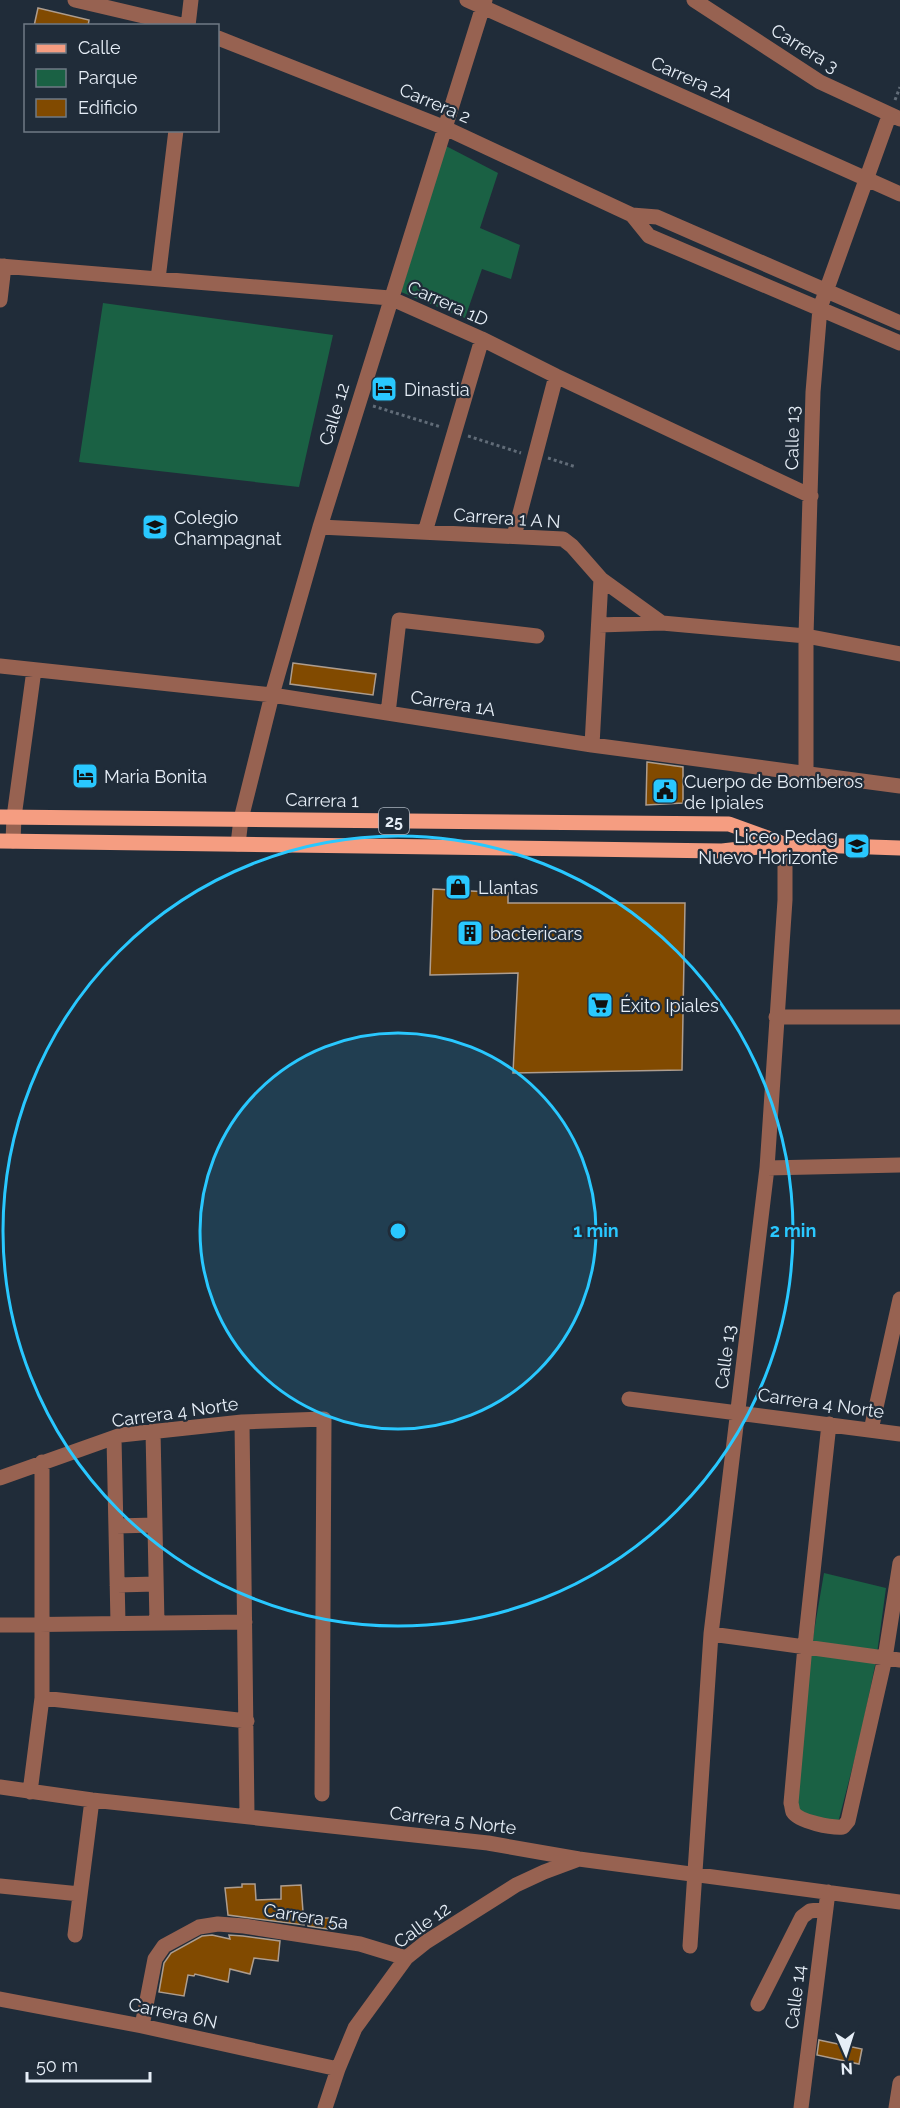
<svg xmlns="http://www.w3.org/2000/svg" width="900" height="2108" font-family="Raleway,sans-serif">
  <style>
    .green { fill: #1a6144 }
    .building { fill: #814a00; stroke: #ae9d8e; stroke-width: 1.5 }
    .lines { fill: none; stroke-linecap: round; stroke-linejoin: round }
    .path { stroke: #616c78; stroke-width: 3; stroke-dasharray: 3 3; stroke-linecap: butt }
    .minor { stroke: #976251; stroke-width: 15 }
    .major { stroke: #f59d81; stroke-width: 15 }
    .ring { fill: none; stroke: #29c8ff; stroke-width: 3 }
    .labels { text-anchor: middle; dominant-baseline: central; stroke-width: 4.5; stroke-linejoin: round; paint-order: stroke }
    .shield { fill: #202c39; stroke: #abb4be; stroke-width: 1.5 }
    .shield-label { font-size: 16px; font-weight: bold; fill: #e6eef7 }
    .street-label { font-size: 18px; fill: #e6eef7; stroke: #202c39 }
    .poi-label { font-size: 18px; fill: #e6eef7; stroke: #202c39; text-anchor: start }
    .centre { fill: #29c8ff; stroke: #202c39; stroke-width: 3 }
    .ring-label { font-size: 18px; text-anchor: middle; font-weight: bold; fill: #29c8ff; stroke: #202c39; stroke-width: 4.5; stroke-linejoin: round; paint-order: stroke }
  </style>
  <rect width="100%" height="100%" fill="#202c39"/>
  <path class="green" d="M 446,146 L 498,173 L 480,228 L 520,245 L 511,279 L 482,269 L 465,318 L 401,292 Z
    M 103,303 L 333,335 L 299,487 L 79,462 Z
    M 824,1573 L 886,1588 L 876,1661 L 860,1738 L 838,1823 L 801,1816 L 797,1808 L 811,1649 Z"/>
  <path class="building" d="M 38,8 L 89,20 L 88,26 L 34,26 Z
    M 293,663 L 376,674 L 373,695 L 290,684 Z
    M 647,762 L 683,767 L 683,803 L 646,805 Z
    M 433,889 L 508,893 L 508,903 L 685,903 L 682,1070 L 513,1073 L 518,973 L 430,975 Z
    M 242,1884 L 255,1884 L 256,1900 L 281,1899 L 281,1886 L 301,1885 L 304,1925 L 228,1915 L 225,1888 L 242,1887 Z
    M 308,1918 L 334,1918 L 334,1930 L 308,1926 Z
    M 212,1935 L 230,1939 L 229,1935 L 243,1936 L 280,1941 L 278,1961 L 254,1958 L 250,1974 L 230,1969 L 228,1982 L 195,1974 L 194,1976 L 188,1975 L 184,1996 L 159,1992 L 164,1963 L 171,1953 L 202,1936 Z
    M 819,2040 L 862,2049 L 859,2064 L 817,2055 Z"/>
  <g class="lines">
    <path class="path" d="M 895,100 L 900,87
      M 373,406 L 441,427
      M 468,436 L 521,453
      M 548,458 L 576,467"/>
    <path class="minor" d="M 75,0 L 186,26
      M 467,0 L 900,194
      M 694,0 L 820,82 L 900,119
      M 188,26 L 191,0
      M 218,38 L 443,127 L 632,215 L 657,217 L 900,323
      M 632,215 L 649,236 L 900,343
      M 0,266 L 390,298 L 482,339 L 556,376 L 811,496
      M 158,279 L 176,130
      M 0,300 L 4,266
      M 320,527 L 563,539 L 572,546 L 601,579 L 662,623
      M 425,532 L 482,339
      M 514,536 L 556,376
      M 599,625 L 662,623 L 806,636 L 900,654
      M 0,666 L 272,695 L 592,745 L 900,786
      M 388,713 L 399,620 L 537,636
      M 592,745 L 601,579
      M 806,774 L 806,636 L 813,392 L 820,308 L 889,116
      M 13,841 L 14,817 L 34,670
      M 238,844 L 241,819 L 272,695 L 320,527 L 485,0
      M 776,1017 L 900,1017
      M 767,1168 L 900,1165
      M 629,1399 L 900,1434
      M 242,1422 L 247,1815
      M 829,1424 L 805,1646 L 791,1803 C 792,1806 792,1809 793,1812 C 799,1822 832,1828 843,1827 L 848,1821 L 885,1658 L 900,1563
      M 871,1430 L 900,1299
      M 153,1431 L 157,1623
      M 114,1438 L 118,1623
      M 0,1478 L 121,1435 L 242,1422 L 324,1419 L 322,1794
      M 116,1526 L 155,1525
      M 117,1585 L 156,1584
      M 0,1625 L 245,1622
      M 711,1634 L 900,1660
      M 42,1698 L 247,1721
      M 0,1787 L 92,1800 L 488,1843 L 579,1859 L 900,1902
      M 30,1792 L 42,1698 L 42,1462
      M 0,1886 L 80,1894
      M 75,1935 L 92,1800
      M 690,1946 L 711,1634 L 767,1168 L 785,900 L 785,844
      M 0,1999 L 142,2026 L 338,2069
      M 758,2004 L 802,1917 L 810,1911 L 826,1909
      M 142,2026 L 155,1959 L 164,1946 L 199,1927 L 218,1924 L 244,1926 L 360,1944 L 406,1958
      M 325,2108 L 338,2069 L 355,2028 L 406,1958 L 426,1942 L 516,1885 L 544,1872 L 579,1859
      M 801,2108 L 828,1892
      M 896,2108 L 900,2083"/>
    <path class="major" d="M 0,817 L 729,824 L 779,842
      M 0,841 L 722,851 L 785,844 L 900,848"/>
  </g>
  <circle cx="398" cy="1231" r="198" fill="#29c8ff" fill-opacity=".12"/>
  <g class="ring">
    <circle cx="398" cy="1231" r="198"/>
    <circle cx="398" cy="1231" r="395"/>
  </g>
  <defs>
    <g id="hotel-square" transform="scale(1.35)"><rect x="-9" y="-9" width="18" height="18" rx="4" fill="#29c8ff" stroke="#202c39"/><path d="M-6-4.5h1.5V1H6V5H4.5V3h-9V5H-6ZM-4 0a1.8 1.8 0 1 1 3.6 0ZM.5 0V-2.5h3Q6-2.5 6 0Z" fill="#111"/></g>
    <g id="school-square" transform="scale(1.35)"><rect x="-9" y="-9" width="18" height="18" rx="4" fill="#29c8ff" stroke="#202c39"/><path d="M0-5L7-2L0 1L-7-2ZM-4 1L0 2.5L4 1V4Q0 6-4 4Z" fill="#111"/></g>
    <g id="civic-square" transform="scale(1.35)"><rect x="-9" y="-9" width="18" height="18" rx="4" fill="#29c8ff" stroke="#202c39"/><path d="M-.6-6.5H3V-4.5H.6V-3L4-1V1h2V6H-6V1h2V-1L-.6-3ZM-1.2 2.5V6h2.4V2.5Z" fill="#111"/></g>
    <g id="shop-square" transform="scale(1.35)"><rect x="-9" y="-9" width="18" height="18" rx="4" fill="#29c8ff" stroke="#202c39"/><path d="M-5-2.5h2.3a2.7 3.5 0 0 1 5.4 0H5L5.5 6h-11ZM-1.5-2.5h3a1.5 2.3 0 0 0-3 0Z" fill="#111"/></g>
    <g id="building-square" transform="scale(1.35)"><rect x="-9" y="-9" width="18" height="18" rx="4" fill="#29c8ff" stroke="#202c39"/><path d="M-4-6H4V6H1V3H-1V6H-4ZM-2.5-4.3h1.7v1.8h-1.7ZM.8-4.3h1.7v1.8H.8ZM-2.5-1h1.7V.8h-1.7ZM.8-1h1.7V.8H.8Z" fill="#111"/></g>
    <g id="supermarket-square" transform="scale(1.35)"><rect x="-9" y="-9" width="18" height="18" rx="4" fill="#29c8ff" stroke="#202c39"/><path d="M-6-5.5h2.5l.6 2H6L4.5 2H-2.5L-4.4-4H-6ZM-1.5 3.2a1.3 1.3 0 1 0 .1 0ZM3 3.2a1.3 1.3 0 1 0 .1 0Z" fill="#111"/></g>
  </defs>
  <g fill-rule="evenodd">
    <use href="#hotel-square" x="384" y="389"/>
    <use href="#school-square" x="155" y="527"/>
    <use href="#hotel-square" x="85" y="776"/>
    <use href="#civic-square" x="665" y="791"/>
    <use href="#school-square" x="857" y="846"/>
    <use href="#shop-square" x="458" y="887"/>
    <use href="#building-square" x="470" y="933"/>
    <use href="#supermarket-square" x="600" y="1005"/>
  </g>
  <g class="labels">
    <rect class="shield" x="379" y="808" width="30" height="26" rx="4.5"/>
    <g class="shield-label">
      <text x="394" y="821">25</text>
    </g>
    <g class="street-label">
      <text transform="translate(805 48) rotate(32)">Carrera 3</text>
      <text transform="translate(692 79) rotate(24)">Carrera 2A</text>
      <text transform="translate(435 103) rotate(23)">Carrera 2</text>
      <text transform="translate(448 303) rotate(24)">Carrera 1D</text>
      <text transform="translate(334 414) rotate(-73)">Calle 12</text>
      <text transform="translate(792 438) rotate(-89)">Calle 13</text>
      <text transform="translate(507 518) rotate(4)">Carrera 1 A N</text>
      <text transform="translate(453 703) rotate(9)">Carrera 1A</text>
      <text transform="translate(322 800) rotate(1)">Carrera 1</text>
      <text transform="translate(725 1357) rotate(-83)">Calle 13</text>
      <text transform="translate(821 1403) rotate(8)">Carrera 4 Norte</text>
      <text transform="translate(175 1412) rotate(-8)">Carrera 4 Norte</text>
      <text transform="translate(453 1820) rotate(7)">Carrera 5 Norte</text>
      <text transform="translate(306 1916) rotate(9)">Carrera 5a</text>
      <text transform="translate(422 1925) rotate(-36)">Calle 12</text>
      <text transform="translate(795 1997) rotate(-83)">Calle 14</text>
      <text transform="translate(173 2013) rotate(12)">Carrera 6N</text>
    </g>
    <g class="poi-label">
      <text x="404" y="389">Dinastia</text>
      <text x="174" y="517">Colegio<tspan x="174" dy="21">Champagnat</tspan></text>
      <text x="104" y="776">Maria Bonita</text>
      <text x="684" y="781">Cuerpo de Bomberos<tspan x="684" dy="21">de Ipiales</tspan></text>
      <text x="838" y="836" text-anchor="end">Liceo Pedag<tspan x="838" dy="21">Nuevo Horizonte</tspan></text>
      <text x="478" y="887">Llantas</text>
      <text x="490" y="933">bactericars</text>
      <text x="620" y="1005">Éxito Ipiales</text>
    </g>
  </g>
  <circle cx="398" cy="1231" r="9" class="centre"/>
  <g class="ring-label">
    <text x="596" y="1237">1 min</text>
    <text x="793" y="1237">2 min</text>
  </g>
  <rect x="24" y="24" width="195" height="108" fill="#202c39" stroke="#6f7a85" stroke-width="1.5"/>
  <rect x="36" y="44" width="30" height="9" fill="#f59d81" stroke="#6f7a85" stroke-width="1.5"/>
  <text x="78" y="54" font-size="18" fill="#e6eef7">Calle</text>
  <rect x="36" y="69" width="30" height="18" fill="#1a6144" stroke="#6f7a85" stroke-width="1.5"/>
  <text x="78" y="84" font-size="18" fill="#e6eef7">Parque</text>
  <rect x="36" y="99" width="30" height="18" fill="#814a00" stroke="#6f7a85" stroke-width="1.5"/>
  <text x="78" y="114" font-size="18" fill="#e6eef7">Edificio</text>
  <g transform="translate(846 2054) rotate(177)" stroke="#202c39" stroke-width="4.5" paint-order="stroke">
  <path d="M0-4.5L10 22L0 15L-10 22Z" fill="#e6eef7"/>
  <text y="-9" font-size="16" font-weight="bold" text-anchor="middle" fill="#e6eef7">N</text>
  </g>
  <path d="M27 2072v9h123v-9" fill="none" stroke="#e6eef7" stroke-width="3"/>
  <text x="36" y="2072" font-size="18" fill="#e6eef7" stroke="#202c39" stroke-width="4.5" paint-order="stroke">50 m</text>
</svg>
